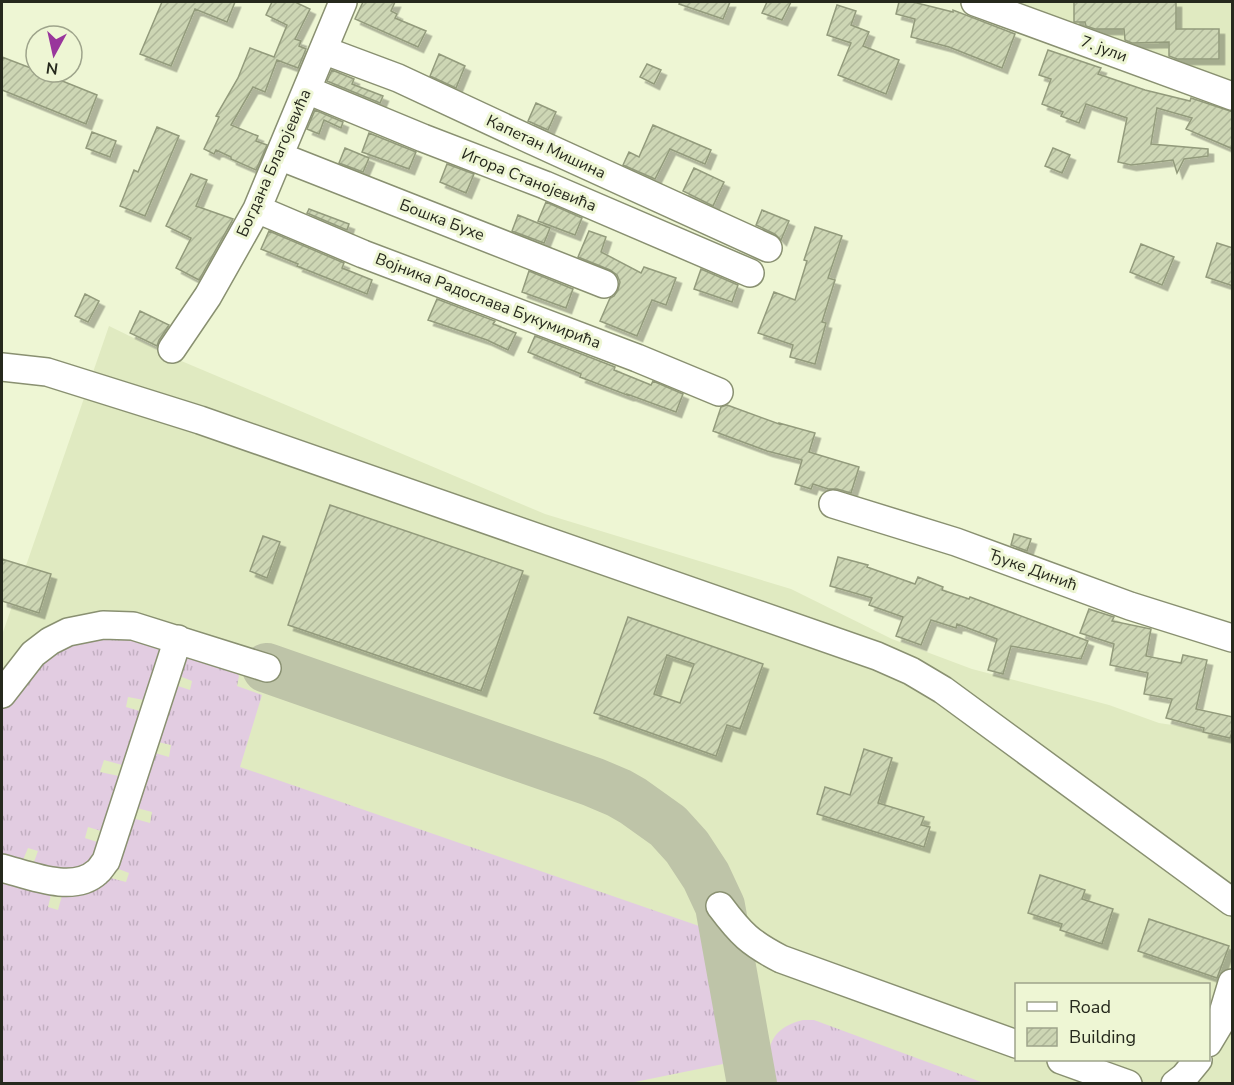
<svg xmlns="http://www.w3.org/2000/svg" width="1234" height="1085" font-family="'Nunito Sans',sans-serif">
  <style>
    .built { fill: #e0eac1; fill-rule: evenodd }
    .grass { fill: url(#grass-tufts) }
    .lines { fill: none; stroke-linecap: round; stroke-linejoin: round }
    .taxiway { stroke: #bec4a8; stroke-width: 50 }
    .building { fill: url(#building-hatch); stroke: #939b7c; stroke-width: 1.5; fill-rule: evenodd; filter: url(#shadow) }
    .minor-casing { stroke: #899071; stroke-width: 30 }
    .minor { stroke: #fff; stroke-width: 27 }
    .labels { text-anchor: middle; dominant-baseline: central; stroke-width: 6; stroke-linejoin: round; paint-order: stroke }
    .street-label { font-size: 16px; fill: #26291d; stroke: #eef6d4 }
  </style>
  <defs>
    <pattern id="grass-tufts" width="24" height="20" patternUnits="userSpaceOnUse" patternTransform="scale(1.5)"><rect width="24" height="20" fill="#e2cce1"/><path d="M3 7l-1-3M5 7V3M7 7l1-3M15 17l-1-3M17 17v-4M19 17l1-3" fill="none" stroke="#c2afc1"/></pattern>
    <pattern id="building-hatch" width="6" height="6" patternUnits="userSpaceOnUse" patternTransform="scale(1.5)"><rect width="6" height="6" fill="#cdd6b4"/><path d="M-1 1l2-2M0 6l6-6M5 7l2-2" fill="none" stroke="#b0b89a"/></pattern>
    <filter id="shadow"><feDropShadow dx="5.5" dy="5.5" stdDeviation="0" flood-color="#0004"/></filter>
  </defs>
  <rect width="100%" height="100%" fill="#eef6d4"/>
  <path class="built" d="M 991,2 L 1232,2 L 1232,86 Z
    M 109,326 L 179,360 L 545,514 L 791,589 L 892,639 L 972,669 L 1109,705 L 1159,723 L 1232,734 L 1232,1083 L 2,1084 L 2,635 ZM 1016,984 L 1208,984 L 1208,1060 L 1016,1060 Z"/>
  <path class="grass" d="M 98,630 L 167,647 L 144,700 L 128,697 L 126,707 L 140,711 L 145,722 L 133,760 L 122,765 L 104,760 L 100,772 L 119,776 L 124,787 L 110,827 L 101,831 L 88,827 L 85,838 L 97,842 L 103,853 L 90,871 L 31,870 L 38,851 L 28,848 L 20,867 L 2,862 L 2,703 L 42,653 Z
    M 178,654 L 233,665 L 239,676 L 237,686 L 262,695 L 240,767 L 699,926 L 704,933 L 708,941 L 733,1062 L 625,1084 L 2,1083 L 2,872 L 53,887 L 48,907 L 58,910 L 64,888 L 107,877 L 126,882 L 129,873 L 116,868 L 132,818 L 150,823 L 152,812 L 137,808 L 155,753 L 169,757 L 171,745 L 158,742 L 166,691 L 178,686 L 190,690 L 192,681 L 182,677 L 175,665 Z
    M 803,1020 L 814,1020 L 984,1083 L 771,1083 C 765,1052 767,1029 803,1020 Z"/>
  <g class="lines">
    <path class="taxiway" d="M 267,668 L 593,782 L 619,793 L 633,801 L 668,826 L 687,847 L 706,876 L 720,906 L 752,1084"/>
  </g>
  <path class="building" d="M 162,2 L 235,2 L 227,22 L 195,9 L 171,66 L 140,54 Z
    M 272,2 L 295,2 L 310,9 L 295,39 L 301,41 L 299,46 L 306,49 L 298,68 L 277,60 L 265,92 L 253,87 L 231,125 L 258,136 L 256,141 L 267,145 L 256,170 L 231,159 L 231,157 L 216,150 L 214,154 L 204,149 L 219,117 L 216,116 L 238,78 L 250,48 L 274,57 L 287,25 L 266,15 Z
    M 363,2 L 395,2 L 391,11 L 397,14 L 395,18 L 426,31 L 418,47 L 355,19 Z
    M 680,2 L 730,2 L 723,19 L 679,4 Z
    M 767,2 L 791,2 L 782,20 L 762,13 Z
    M 899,2 L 913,2 L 953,12 L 953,10 L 1015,34 L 1002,68 L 949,47 L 911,37 L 915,19 L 896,14 Z
    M 1074,2 L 1176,2 L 1176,29 L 1219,29 L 1219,59 L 1177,59 L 1169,56 L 1169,42 L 1132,43 L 1125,40 L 1124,29 L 1095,29 L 1086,26 L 1085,22 L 1074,22 Z
    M 837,5 L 856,11 L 851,25 L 869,32 L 863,46 L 899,60 L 886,94 L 838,75 L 851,43 L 827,35 Z
    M 1048,50 L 1101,68 L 1098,74 L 1145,90 L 1190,101 L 1191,98 L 1233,112 L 1233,149 L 1186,129 L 1192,118 L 1157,108 L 1151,144 L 1208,149 L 1208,156 L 1184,159 L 1177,173 L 1173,160 L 1131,165 L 1118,162 L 1127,118 L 1086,104 L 1079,123 L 1061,116 L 1063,112 L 1042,104 L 1051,79 L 1039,75 Z
    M 439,54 L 465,66 L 456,88 L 430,76 Z
    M 2,57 L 36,70 L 36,72 L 40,72 L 97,95 L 86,124 L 2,90 Z
    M 647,64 L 661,70 L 654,84 L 640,77 Z
    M 332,70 L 354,79 L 352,84 L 383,96 L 380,103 L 327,81 Z
    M 536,103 L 556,112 L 548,130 L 528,121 Z
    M 315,110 L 343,122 L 341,128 L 324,120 L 319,134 L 307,129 Z
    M 653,125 L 711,150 L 705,164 L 670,149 L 655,179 L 623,165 L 629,152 L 639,157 Z
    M 157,127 L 179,136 L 145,216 L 120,206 L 134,170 L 138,172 Z
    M 92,132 L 116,141 L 110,157 L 86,148 Z
    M 369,133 L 416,152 L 409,169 L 362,152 Z
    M 345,148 L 369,158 L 363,172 L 339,163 Z
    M 1053,148 L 1070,155 L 1062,173 L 1045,166 Z
    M 447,164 L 474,174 L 466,193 L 440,182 Z
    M 694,168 L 724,182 L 713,206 L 683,191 Z
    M 191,174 L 207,180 L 196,206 L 233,219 L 199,280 L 176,268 L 191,238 L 166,226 Z
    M 546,202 L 582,218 L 575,235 L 538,221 Z
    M 309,209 L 349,224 L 347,230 L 307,213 Z
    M 762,210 L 789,221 L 781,240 L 775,234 L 756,225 Z
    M 518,215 L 550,228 L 544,243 L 512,231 Z
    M 815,227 L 842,236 L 828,278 L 835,280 L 822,322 L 826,323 L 815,364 L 790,357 L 793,345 L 758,333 L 774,292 L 795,300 L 807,261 L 804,260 Z
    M 269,231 L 344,263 L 342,268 L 372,280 L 367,294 L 297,266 L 298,264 L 261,249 Z
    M 589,231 L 606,237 L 601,252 L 641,273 L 644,267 L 676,278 L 666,305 L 652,300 L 637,336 L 600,321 L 610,298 L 614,296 L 618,290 L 620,282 L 617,275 L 610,270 L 578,257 Z
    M 1217,243 L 1233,248 L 1233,286 L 1206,277 Z
    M 1141,244 L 1174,257 L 1162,285 L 1130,272 Z
    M 701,269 L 738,285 L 732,302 L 694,289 Z
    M 529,271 L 573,289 L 566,308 L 522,292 Z
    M 85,294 L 99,301 L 88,322 L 75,316 Z
    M 437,299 L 495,321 L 493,324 L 516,333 L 508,350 L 487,340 L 428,320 Z
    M 140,311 L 169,325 L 159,340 L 157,346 L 130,333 Z
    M 535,336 L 615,367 L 614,370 L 651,385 L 653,381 L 683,394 L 676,412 L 627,394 L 627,395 L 580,377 L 581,374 L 528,352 Z
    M 727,405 L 779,424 L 779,423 L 815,433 L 809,452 L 859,467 L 851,493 L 837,489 L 828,489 L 813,484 L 811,489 L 795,484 L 802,460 L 767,451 L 713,431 L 721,407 Z
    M 330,505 L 523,571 L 481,691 L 288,625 Z
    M 1014,534 L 1031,539 L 1027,551 L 1011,545 Z
    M 263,536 L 280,542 L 267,578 L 250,571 Z
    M 838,557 L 868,565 L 867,567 L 915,584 L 918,577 L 943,587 L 942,590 L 969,599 L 970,597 L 1088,641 L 1081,659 L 1011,646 L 1003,674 L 988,670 L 997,639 L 957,624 L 956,628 L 931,620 L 921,645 L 896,636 L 903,617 L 869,605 L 872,598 L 830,586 Z
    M 2,559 L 51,574 L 39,613 L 2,601 Z
    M 1089,609 L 1114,617 L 1112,621 L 1151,629 L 1146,656 L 1181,663 L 1183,655 L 1207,660 L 1196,709 L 1233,717 L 1233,729 L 1230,738 L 1203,732 L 1204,728 L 1166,718 L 1172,699 L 1144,694 L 1148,673 L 1110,665 L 1114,644 L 1080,633 Z
    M 628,617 L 763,664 L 740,729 L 727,725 L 716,756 L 594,713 ZM 667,655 L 694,664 L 680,703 L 654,694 Z
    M 864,749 L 892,758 L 878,803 L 924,817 L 921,825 L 930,827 L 924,847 L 817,814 L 825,787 L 850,795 Z
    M 1040,875 L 1085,890 L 1082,899 L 1113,909 L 1102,944 L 1060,930 L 1062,924 L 1028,913 Z
    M 1149,919 L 1229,946 L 1217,978 L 1138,951 Z"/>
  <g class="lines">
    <g class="minor-casing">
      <path id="minor" d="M 975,2 L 1232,96
        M 323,50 L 398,78 L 531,140 L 768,248
        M 307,90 L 423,138 L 545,185 L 750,273
        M 279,156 L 604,284
        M 257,209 L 363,254 L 637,358 L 719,392
        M 172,349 L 208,296 L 257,209 L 343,2
        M 2,367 L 47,372 L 200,420 L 877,656 L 911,671 L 943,690 L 1232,902
        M 833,504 L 956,542 L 1130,606 L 1232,638
        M 2,694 L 33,654 L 50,641 L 68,632 L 103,625 L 133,626 L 267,668
        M 2,868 C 29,875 73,894 97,872 C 101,869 103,864 106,861 L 178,639
        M 720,906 C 741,934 750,943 781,959 L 1016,1044
        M 1208,1043 L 1220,1023 L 1232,983
        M 1061,1060 L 1128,1084
        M 1175,1084 L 1184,1077 L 1198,1060"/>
    </g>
    <use href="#minor" class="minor"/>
  </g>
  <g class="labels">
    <g class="street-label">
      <text transform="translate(1104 49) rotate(20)">7. јули</text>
      <text transform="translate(546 147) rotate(25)">Капетан Мишина</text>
      <text transform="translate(274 163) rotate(-66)">Богдана Благојевића</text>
      <text transform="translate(529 180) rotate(22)">Игора Станојевића</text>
      <text transform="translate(442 220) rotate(21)">Бошка Бухе</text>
      <text transform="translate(488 301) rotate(21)">Војника Радослава Букумирића</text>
      <text transform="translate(1033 570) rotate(20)">Ђуке Динић</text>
    </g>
  </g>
  <rect width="1234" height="1085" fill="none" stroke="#26291d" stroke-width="6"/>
  <rect x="1015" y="983" width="195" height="78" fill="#eef6d4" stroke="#9ea48b" stroke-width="1.5"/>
  <rect x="1027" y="1002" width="30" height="9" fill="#ffffff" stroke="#9ea48b" stroke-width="1.5"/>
  <text x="1069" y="1013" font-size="18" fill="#26291d">Road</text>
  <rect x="1027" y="1028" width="30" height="18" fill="url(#building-hatch)" stroke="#9ea48b" stroke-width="1.5"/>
  <text x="1069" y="1043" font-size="18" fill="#26291d">Building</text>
  <g transform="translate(54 54) rotate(188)"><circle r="28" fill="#eef6d4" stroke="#9ea48b" stroke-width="1.5"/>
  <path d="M0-4.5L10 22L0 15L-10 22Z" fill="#99369c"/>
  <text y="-9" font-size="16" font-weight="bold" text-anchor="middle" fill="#26291d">N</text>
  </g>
</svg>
